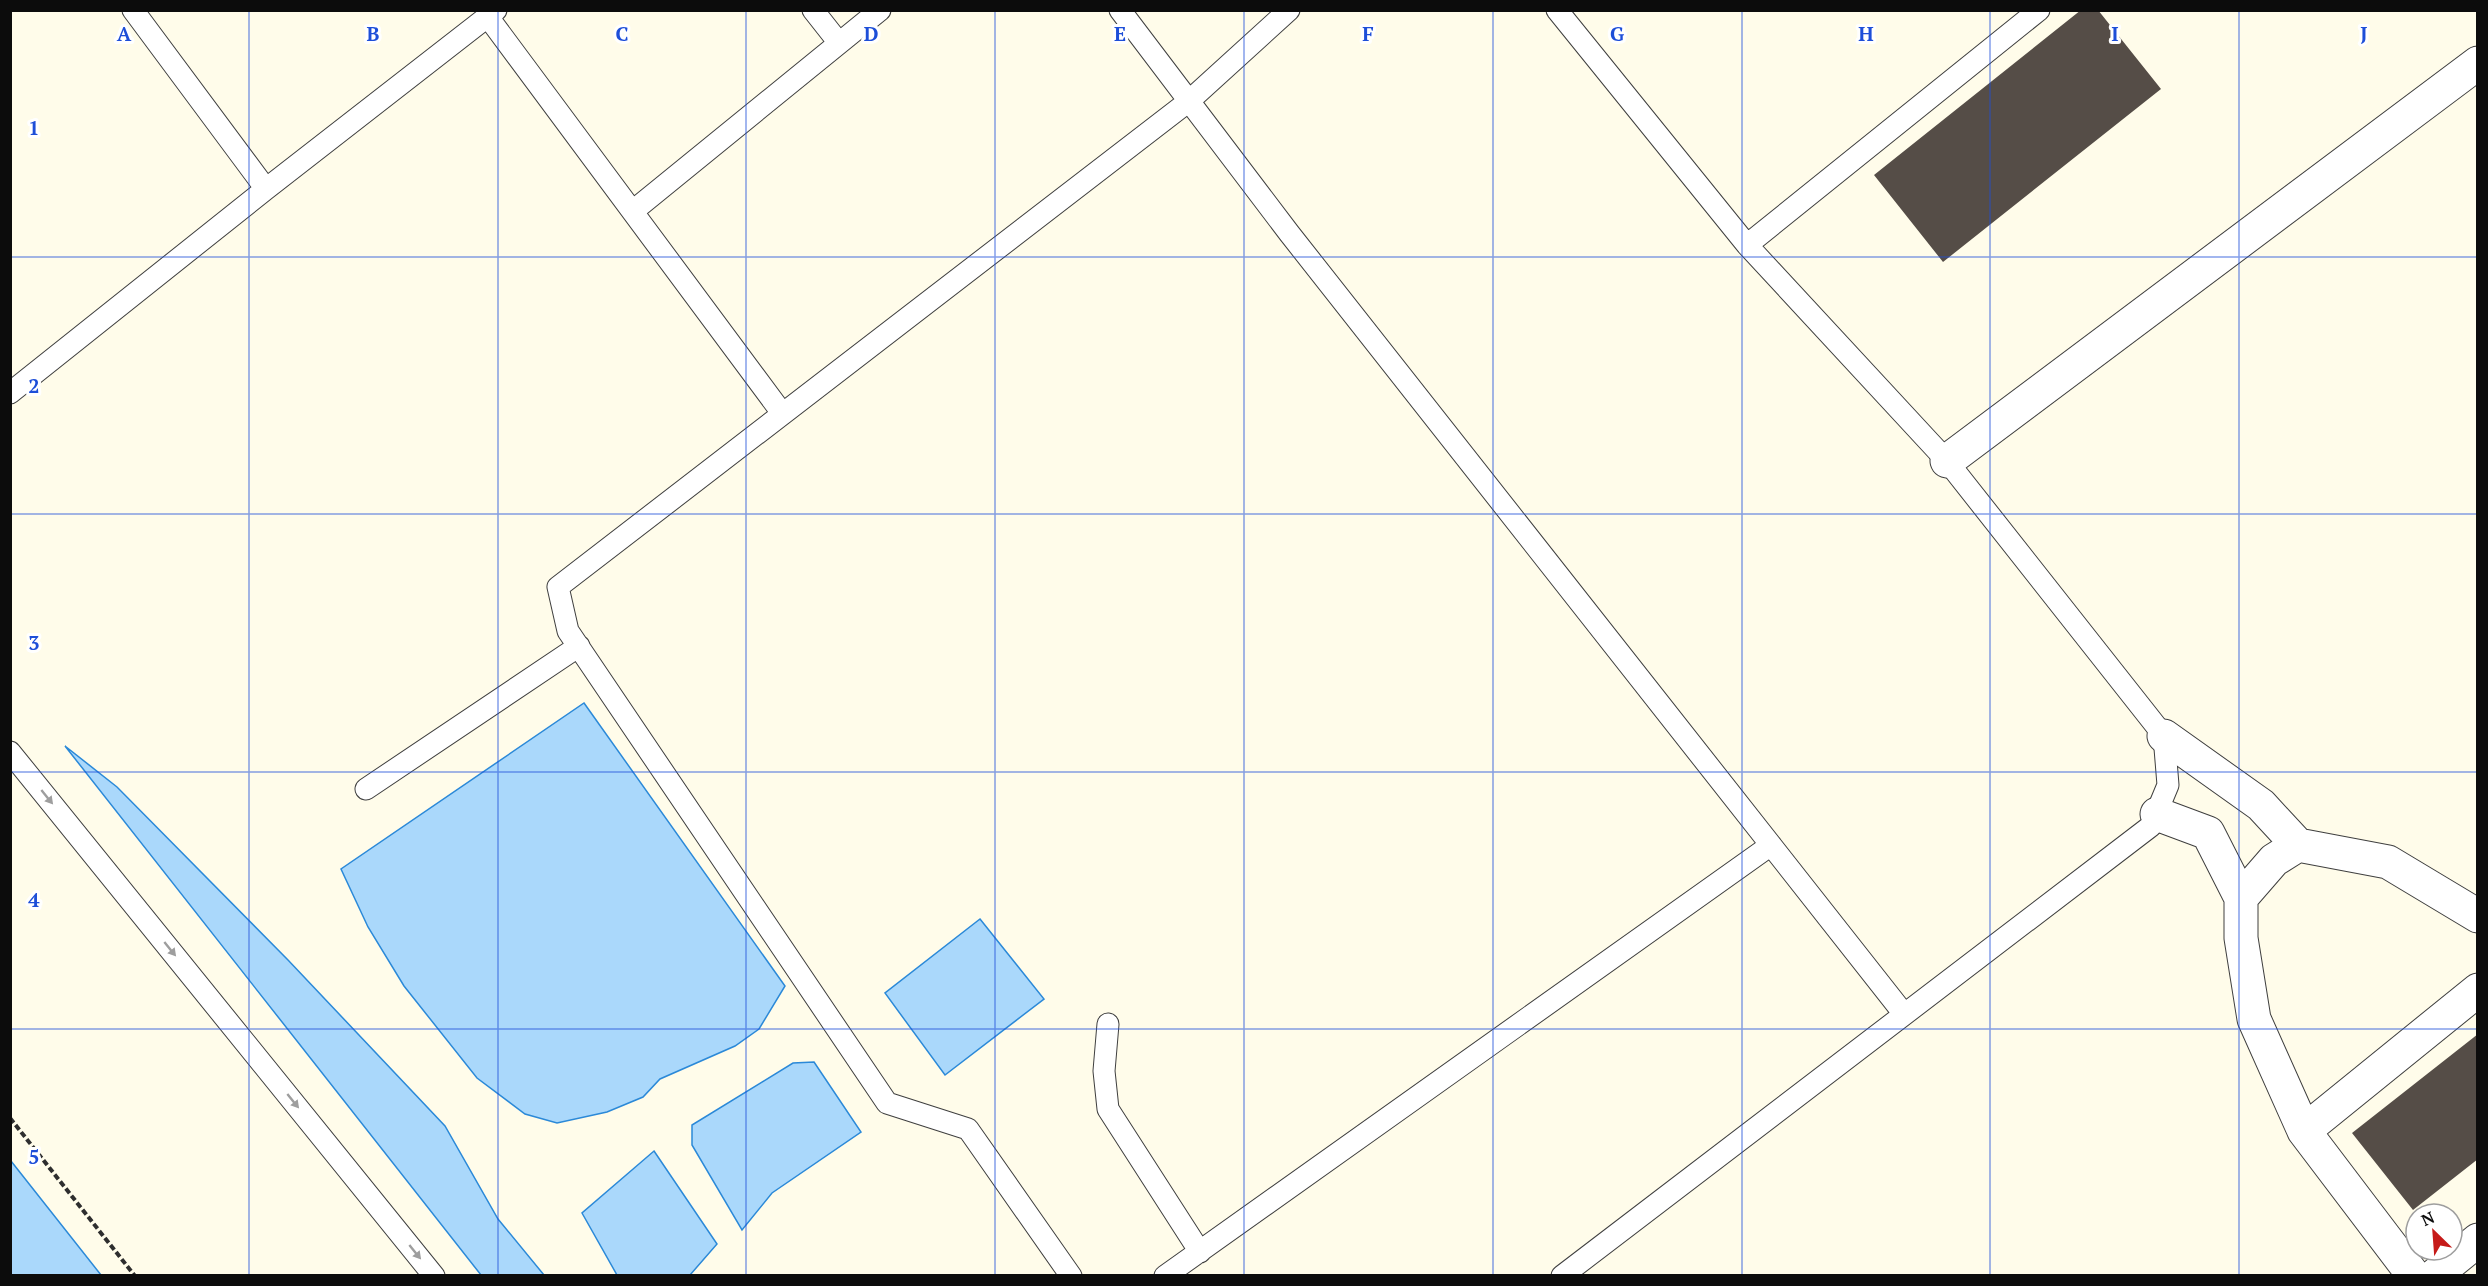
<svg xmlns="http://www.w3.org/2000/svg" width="2488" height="1286" font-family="'PT Serif',serif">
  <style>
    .water { fill: #aad8fb; stroke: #2b89d8; stroke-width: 1.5 }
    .building { fill: #554d47 }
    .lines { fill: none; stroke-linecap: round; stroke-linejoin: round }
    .lane-casing { stroke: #3f3f3f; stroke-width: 23 }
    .street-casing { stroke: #3f3f3f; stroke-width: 35 }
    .path { stroke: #2e2e2e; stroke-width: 4; stroke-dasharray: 6 3; stroke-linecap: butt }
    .lane { stroke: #fff; stroke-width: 21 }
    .street { stroke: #fff; stroke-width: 33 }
    .oneway { fill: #9e9e9e }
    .grid { fill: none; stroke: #1d4ed8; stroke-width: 1.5; stroke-opacity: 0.55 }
    .grid-label { font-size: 20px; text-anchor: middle; font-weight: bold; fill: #1d4ed8; stroke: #fff; stroke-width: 6; stroke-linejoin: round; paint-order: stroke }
  </style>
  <rect width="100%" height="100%" fill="#fffcea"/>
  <path class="water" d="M 584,703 L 785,986 L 759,1029 L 735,1046 L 660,1079 L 643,1097 L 607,1112 L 557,1123 L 525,1114 L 477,1078 L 404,986 L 368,927 L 341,869 Z
    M 65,746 L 117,787 L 288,960 L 445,1126 L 498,1219 L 544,1275 L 481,1275 Z
    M 980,919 L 1044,999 L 945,1075 L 885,993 Z
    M 814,1062 L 861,1132 L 772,1193 L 742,1230 L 692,1145 L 692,1125 L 793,1063 Z
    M 654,1151 L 717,1244 L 690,1275 L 617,1275 L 582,1213 Z
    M 11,1161 L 101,1275 L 102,1275 L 11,1275 Z"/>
  <path class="building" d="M 2081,10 L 2098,10 L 2161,89 L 1943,262 L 1874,175 Z
    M 2478,1034 L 2478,1159 L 2413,1210 L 2352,1133 Z"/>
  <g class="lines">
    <g class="lane-casing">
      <path id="lane" d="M 133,10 L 266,189
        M 813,10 L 839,43
        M 1120,10 L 1289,233 L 1904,1014
        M 1557,10 L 1747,245 L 1947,461 L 2164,736 L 2168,785 L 2151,826 L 1562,1276
        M 488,17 L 782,413
        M 633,211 L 880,10
        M 1747,245 L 2039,10
        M 10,393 L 266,189 L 496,10
        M 10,752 L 434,1276
        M 366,789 L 579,646
        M 1108,1024 L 1104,1071 L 1108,1109 L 1200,1252
        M 1071,1276 L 968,1129 L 887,1103 L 568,631 L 558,587 L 1189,101 L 1289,10
        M 1165,1276 L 1771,845"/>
    </g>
    <g class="street-casing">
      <path id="street" d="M 1947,461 L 2478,63
        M 2164,736 L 2261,805 L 2298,845
        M 2157,814 L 2208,833 L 2241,898
        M 2304,1131 L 2478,990
        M 2414,1276 L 2304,1131 L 2254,1019 L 2241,938 L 2241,898 L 2274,860 L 2298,845 L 2388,862 L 2478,916
        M 2434,1276 L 2478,1240"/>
    </g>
    <path class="path" d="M 10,1118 L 135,1276"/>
    <use href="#lane" class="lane"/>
    <use href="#street" class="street"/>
  </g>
  <defs><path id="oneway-solid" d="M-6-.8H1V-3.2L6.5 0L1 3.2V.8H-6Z" transform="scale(1.5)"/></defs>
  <g class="oneway">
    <use href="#oneway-solid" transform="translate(47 797) rotate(51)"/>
    <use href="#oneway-solid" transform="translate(170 949) rotate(51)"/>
    <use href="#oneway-solid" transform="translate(293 1101) rotate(51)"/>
    <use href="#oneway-solid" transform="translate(415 1252) rotate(51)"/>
  </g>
  <path class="grid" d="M 249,10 L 249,1276M 498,10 L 498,1276M 746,10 L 746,1276M 995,10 L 995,1276M 1244,10 L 1244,1276M 1493,10 L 1493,1276M 1742,10 L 1742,1276M 1990,10 L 1990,1276M 2239,10 L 2239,1276M 10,257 L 2478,257M 10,514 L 2478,514M 10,772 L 2478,772M 10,1029 L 2478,1029"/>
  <g class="grid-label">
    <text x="124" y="41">A</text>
    <text x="373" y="41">B</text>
    <text x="622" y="41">C</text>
    <text x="871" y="41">D</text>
    <text x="1120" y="41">E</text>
    <text x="1368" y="41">F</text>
    <text x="1617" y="41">G</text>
    <text x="1866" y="41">H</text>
    <text x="2115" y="41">I</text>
    <text x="2364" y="41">J</text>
    <text x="34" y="135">1</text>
    <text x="34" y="393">2</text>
    <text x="34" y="650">3</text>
    <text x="34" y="907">4</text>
    <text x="34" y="1164">5</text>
  </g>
  <rect width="2488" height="1286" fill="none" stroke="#0c0c0c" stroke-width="24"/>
  <g transform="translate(2434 1232) rotate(335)"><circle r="28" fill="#ffffff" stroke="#9e9e9e" stroke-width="1.5"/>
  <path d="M0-4.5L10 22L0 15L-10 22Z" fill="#c61b19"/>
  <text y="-9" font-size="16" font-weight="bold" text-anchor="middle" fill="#0c0c0c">N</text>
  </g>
</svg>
